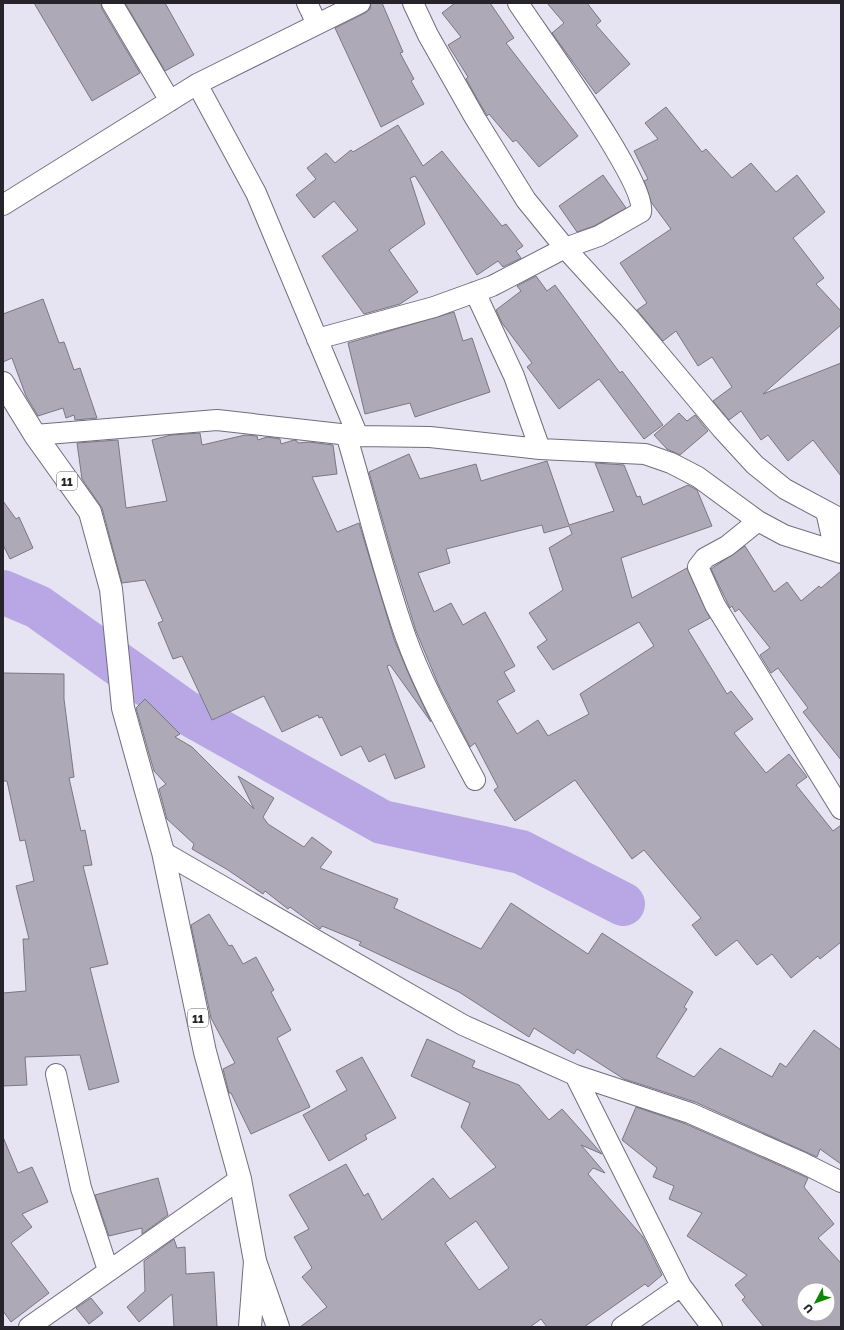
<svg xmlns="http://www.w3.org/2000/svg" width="844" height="1330" font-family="'Golos Text',sans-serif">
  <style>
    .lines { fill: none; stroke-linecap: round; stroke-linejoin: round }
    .river { stroke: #b8a7e4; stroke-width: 44 }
    .building { fill: #ada9b7; stroke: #7b7885; fill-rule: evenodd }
    .street-casing { stroke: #716e7b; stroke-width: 22 }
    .primary-casing { stroke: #716e7b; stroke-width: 24 }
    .highway-casing { stroke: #716e7b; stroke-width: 24 }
    .street { stroke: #fff; stroke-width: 20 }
    .primary { stroke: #fff; stroke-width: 22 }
    .highway { stroke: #fff; stroke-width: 22 }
    .labels { text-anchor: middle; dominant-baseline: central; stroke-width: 4; stroke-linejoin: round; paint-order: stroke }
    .shield { fill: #fff; stroke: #67666a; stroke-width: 1 }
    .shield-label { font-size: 11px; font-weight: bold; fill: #26242a }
  </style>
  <rect width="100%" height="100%" fill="#e6e3f2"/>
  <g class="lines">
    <path class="river" d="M 3,592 L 38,607 L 184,711 L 382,822 L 521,852 L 623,904"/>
  </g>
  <path class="building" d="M 34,3 L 101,3 L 102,9 L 140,73 L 92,101 Z
    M 125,3 L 165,3 L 194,55 L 165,71 Z
    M 371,3 L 382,3 L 403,52 L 400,53 L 414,79 L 411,81 L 424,104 L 381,127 L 335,28 L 365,13 L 370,9 Z
    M 455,3 L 490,3 L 514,38 L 506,43 L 578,136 L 539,167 L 516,140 L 513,142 L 489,114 L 487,116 L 466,79 L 468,77 L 448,45 L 461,37 L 442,13 Z
    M 547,3 L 587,3 L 601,21 L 596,25 L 630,64 L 596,94 L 552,33 L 564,23 Z
    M 666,107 L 702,152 L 706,149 L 732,178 L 751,163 L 776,192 L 797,175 L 825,212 L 793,238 L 824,278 L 816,284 L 841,311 L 841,325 L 763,394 L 841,363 L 841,476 L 813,440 L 788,461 L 768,435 L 761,440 L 741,411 L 729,420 L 713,401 L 732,387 L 712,357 L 698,366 L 676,331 L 663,341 L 637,310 L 647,303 L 620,263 L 671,229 L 651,202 L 644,181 L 648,179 L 634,151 L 658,139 L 645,123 Z
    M 398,125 L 423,166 L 442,151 L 502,226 L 506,224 L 523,246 L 516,251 L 521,258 L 503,267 L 498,261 L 477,275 L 415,176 L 410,178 L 425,224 L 389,250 L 418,292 L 400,304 L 364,314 L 322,256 L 358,230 L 334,201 L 314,218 L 296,195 L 316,179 L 307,168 L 326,153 L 335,163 L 351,150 L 353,152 Z
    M 603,175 L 626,208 L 594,226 L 577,232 L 559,206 Z
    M 536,276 L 547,291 L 555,285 L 620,373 L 622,371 L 663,425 L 644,439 L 599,379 L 559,409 L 527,367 L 532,363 L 502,323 L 496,310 L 521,291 L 517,286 Z
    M 43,299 L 59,343 L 64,342 L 74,370 L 80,368 L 97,418 L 75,420 L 74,415 L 66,418 L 63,408 L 38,416 L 26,396 L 12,358 L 3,362 L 3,314 Z
    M 454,312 L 463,341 L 472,338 L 490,392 L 415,417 L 410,403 L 365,414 L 348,343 Z
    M 679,413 L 687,421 L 695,415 L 708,431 L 680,455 L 667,449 L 654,435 Z
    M 200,433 L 202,445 L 245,435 L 257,436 L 258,440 L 267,437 L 280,439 L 281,444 L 294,440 L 297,441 L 298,443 L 309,442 L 333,445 L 337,474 L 312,477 L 337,532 L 359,523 L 394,639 L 410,677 L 431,722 L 390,665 L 387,666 L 425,767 L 395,779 L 385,754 L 369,762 L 361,746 L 341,756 L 322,717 L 319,718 L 318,715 L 282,732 L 264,696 L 212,720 L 182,656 L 173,659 L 158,623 L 163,621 L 145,580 L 122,583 L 102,508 L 82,479 L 77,443 L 118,440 L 126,508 L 167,501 L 152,440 L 171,435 Z
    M 409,454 L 420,479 L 476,464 L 481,481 L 547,461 L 569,525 L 614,511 L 595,463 L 624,465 L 637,497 L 640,496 L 643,505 L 688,485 L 697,490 L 712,526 L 621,558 L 632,598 L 687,568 L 710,618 L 688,630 L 727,694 L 731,691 L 753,719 L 734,733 L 766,773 L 789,754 L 807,777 L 796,785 L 833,831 L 841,825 L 841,942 L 820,959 L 818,956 L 791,978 L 772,954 L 757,965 L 737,940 L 716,956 L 692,925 L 701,918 L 644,850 L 632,859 L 575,780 L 515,821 L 494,790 L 498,787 L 475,743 L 470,747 L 439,686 L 416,631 L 393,557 L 369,472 ZM 542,525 L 544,533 L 569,526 L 572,534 L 549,548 L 563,590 L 529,613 L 547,640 L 537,647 L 553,670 L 639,622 L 654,646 L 580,694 L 589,714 L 548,736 L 538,720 L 517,734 L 497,701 L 515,691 L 504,672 L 515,666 L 485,612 L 463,625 L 451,603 L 434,612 L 418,573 L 450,563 L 446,549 Z
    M 3,501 L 16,519 L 19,517 L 33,548 L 10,559 L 3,545 Z
    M 745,546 L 774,592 L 787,582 L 801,601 L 819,586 L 821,588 L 841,571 L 841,760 L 803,712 L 808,708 L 778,668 L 771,673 L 760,655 L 770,648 L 739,609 L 735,612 L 732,606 L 730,608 L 711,569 Z
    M 3,673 L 64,674 L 64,699 L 74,777 L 69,778 L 81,831 L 85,830 L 92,865 L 83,866 L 108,964 L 90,968 L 119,1082 L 89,1090 L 80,1055 L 25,1057 L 27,1085 L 3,1086 L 3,993 L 26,991 L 23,939 L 29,939 L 16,886 L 34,881 L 25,840 L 20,841 L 7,781 L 3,781 Z
    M 145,699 L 180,734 L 175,737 L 192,747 L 254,809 L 238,776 L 274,798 L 263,817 L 268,824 L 304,847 L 312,837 L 332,852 L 320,868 L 398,899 L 394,908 L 481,949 L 511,903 L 588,954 L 602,933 L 693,992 L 684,1007 L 687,1009 L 656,1057 L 694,1077 L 720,1048 L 772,1077 L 780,1063 L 786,1067 L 814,1030 L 841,1050 L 841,1164 L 820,1149 L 817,1157 L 695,1102 L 624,1079 L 577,1049 L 574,1054 L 534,1028 L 529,1037 L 459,992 L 359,945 L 361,942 L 322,926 L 320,929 L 290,907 L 288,909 L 265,891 L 263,894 L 228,870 L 192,849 L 194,844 L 167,819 L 159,789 L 166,784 L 154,771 L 136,708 Z
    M 209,914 L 229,946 L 232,945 L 243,964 L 256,957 L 274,990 L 271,992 L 291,1030 L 277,1038 L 310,1107 L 251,1134 L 231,1093 L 229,1093 L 223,1069 L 235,1063 L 211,1018 L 191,925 Z
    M 427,1039 L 475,1061 L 472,1067 L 519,1085 L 549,1120 L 562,1109 L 602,1154 L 581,1145 L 605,1173 L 593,1168 L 588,1174 L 643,1237 L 662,1275 L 648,1287 L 645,1284 L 584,1327 L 547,1327 L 541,1319 L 530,1327 L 300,1327 L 327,1307 L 302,1277 L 312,1268 L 294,1237 L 309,1229 L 289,1195 L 346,1164 L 364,1196 L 368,1193 L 382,1220 L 433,1178 L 450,1199 L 496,1167 L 461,1127 L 470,1103 L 411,1076 ZM 476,1221 L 509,1268 L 479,1290 L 445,1243 Z
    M 362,1057 L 396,1118 L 365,1135 L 367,1139 L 329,1161 L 303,1115 L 347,1090 L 336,1071 Z
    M 636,1107 L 686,1124 L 808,1178 L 804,1187 L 834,1224 L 818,1238 L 841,1263 L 841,1327 L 764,1327 L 742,1300 L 745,1297 L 735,1285 L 747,1275 L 687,1236 L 702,1213 L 669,1199 L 674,1186 L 653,1177 L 657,1168 L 622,1140 ZM 804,1290 L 828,1290 L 828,1314 L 804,1314 Z
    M 3,1137 L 18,1173 L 32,1167 L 48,1202 L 22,1214 L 32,1227 L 11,1243 L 49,1293 L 11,1322 L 3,1311 Z
    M 158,1178 L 168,1215 L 142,1234 L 142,1228 L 109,1236 L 95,1195 Z
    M 174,1239 L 177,1248 L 185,1247 L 186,1274 L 214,1272 L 217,1327 L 174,1327 L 172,1294 L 139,1322 L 127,1307 L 145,1291 L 144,1261 Z
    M 91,1298 L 103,1313 L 89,1324 L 76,1308 Z"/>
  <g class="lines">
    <g class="street-casing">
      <path id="street" d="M 112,3 L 170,101
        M 307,3 L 317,24
        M 413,3 L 428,35 L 475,118 L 526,200 L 565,248 L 629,318 L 722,429 L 755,465 L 785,489 L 841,519
        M 197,84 L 256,193 L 358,436
        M 3,205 L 197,84 L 360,3
        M 475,292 L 514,376 L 540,449
        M 317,339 L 434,307 L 492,286 L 565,248 L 599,236 L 641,212 C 647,182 540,37 518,3
        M 346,434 C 366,501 382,569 405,635 C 423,686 450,733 475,780
        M 35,435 L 217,420 L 358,436 L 430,437 L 540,449 L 645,454 L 671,463 L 698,477 L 758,521 L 784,535 L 841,553
        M 826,511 L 835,551
        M 758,521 L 727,546 L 705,558 L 698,567 L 715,605 L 841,809
        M 163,852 L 463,1025 L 575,1075 L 681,1286 L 712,1327
        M 56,1074 L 81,1188 L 108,1270
        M 575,1075 L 690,1113 L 803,1163 L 841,1182
        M 29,1327 L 240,1179
        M 622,1327 L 681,1286"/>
    </g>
    <g class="primary-casing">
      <path id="primary" d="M 250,1327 L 255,1261"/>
    </g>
    <g class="highway-casing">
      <path id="highway" d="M 3,383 L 35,435 L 90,512 L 111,589 L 123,708 L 163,852 L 205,1052 L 240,1179 L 255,1261 L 278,1327"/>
    </g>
    <use href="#street" class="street"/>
    <use href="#primary" class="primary"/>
    <use href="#highway" class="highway"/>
  </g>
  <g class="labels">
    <g class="shield">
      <rect x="57" y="472" width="20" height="18" rx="3"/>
      <rect x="188" y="1009" width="20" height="18" rx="3"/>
    </g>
    <g class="shield-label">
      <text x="67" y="481">11</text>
      <text x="198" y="1018">11</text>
    </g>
  </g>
  <rect width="844" height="1330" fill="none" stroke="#26242a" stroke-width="8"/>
  <g transform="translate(816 1302) rotate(229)"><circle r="19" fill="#ffffff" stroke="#a8a7aa"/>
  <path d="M0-3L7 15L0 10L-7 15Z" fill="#0f8706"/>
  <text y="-6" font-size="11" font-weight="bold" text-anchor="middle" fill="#26242a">U</text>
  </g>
</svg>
